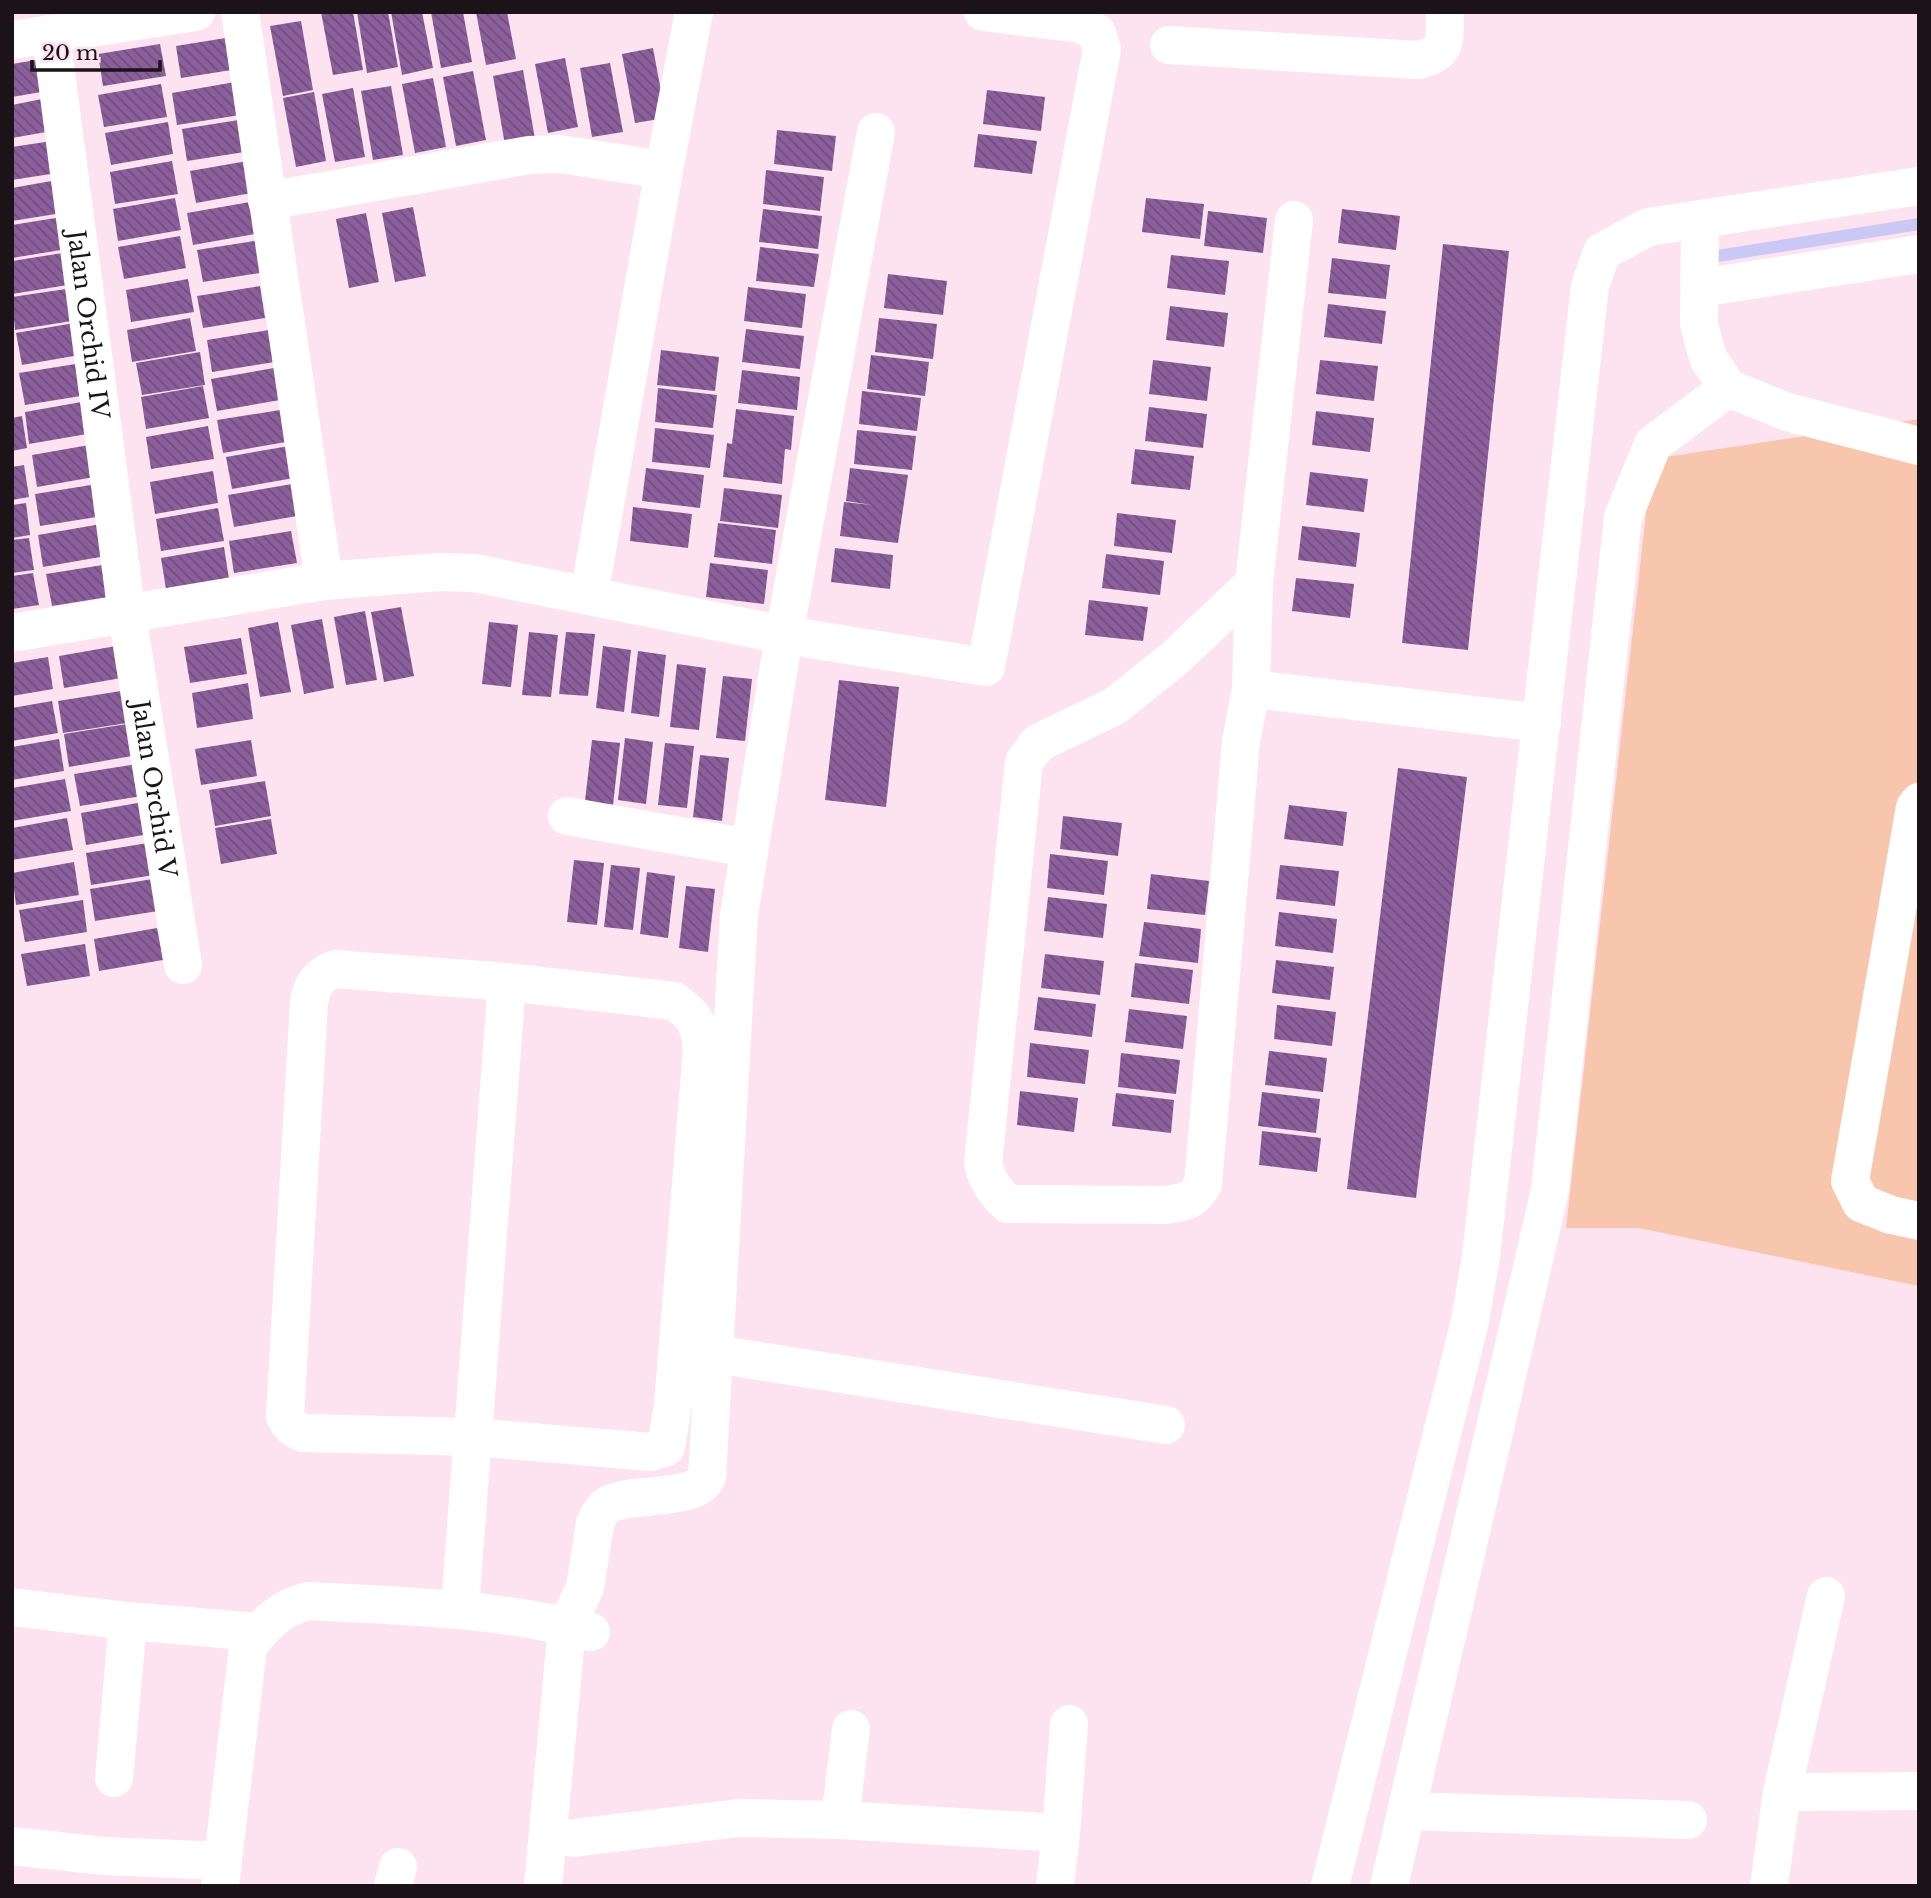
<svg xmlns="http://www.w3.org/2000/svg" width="1931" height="1898" font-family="'Libre Baskerville',serif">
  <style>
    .grass { fill: #f7c6ad }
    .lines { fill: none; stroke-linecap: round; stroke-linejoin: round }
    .stream { stroke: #cac9f5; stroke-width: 12 }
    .building { fill: url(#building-back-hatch) }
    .minor { stroke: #fff; stroke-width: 38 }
    .labels { text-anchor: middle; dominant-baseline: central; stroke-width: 5; stroke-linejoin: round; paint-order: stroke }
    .street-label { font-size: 24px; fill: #1b1317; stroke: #fde3ef }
  </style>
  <defs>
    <pattern id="building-back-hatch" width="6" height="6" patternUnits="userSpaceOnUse" patternTransform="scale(1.75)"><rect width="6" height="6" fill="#8b5f9b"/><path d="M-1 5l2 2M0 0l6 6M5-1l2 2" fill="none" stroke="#714d7d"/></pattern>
  </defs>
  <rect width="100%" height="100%" fill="#fde3ef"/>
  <path class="grass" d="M 1919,419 L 1919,1286 L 1639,1228 L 1566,1228 L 1652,459 Z"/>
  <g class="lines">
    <path class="stream" d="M 1705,258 L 1919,224"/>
  </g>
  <path class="building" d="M 321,12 L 353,12 L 363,70 L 333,75 Z
    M 357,12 L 388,12 L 398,67 L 367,73 Z
    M 391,12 L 422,12 L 433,68 L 402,75 Z
    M 431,12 L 463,12 L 472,62 L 441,68 Z
    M 476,12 L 507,12 L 516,59 L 486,65 Z
    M 301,21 L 313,90 L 283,96 L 270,26 Z
    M 238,36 L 244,68 L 181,78 L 176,46 Z
    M 160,44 L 166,76 L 103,86 L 98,54 Z
    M 653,48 L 666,118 L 635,123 L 622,54 Z
    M 565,58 L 578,127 L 548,133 L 535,64 Z
    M 42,59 L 47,91 L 12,97 L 12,64 Z
    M 610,63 L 623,132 L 592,137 L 580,68 Z
    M 523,70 L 535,139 L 505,145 L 493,76 Z
    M 473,71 L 486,140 L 456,146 L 443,77 Z
    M 433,78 L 446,147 L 415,153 L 402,84 Z
    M 235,82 L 240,115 L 177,125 L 172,93 Z
    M 161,84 L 167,117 L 104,127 L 98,95 Z
    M 391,86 L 403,155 L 373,160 L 361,91 Z
    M 353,88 L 365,157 L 335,162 L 322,94 Z
    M 987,90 L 1045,97 L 1041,131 L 983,124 Z
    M 314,92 L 326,161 L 296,167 L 283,98 Z
    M 47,98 L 52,131 L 12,138 L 12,105 Z
    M 245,119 L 251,151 L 187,161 L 182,129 Z
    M 168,122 L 173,154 L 111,165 L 105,133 Z
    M 777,130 L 836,136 L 832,171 L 774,164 Z
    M 978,134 L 1037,141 L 1032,174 L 974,167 Z
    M 52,141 L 57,173 L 12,180 L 12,147 Z
    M 253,160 L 258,192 L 196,203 L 190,171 Z
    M 172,161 L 178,194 L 115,204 L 110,172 Z
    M 766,170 L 824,177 L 820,211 L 763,204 Z
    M 57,180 L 62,213 L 12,221 L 12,188 Z
    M 175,198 L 181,230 L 118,241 L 113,209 Z
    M 1146,198 L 1204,204 L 1200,239 L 1142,232 Z
    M 250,202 L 255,234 L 193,245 L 187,213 Z
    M 413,207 L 426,276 L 395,282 L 382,213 Z
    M 763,209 L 822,216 L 818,249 L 759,242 Z
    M 1342,209 L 1400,216 L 1396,250 L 1338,243 Z
    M 1208,211 L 1267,218 L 1263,253 L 1204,246 Z
    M 366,213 L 379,282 L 349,288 L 336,219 Z
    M 62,217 L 67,249 L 12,258 L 12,225 Z
    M 180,236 L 186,268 L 124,279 L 118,247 Z
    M 260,240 L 266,272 L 203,282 L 197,250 Z
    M 1443,244 L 1509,251 L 1468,650 L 1402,643 Z
    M 760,247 L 819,254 L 814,287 L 756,281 Z
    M 69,252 L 74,284 L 12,294 L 12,261 Z
    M 1171,255 L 1229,261 L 1225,295 L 1167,288 Z
    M 1332,258 L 1390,265 L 1386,299 L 1328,293 Z
    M 888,274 L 947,281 L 943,315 L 884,308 Z
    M 188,279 L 194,312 L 131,322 L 126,290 Z
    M 260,286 L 265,318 L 203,328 L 197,296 Z
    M 748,287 L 806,294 L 802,328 L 744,321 Z
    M 73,288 L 78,320 L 15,330 L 12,297 Z
    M 1328,304 L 1386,311 L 1382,344 L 1324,337 Z
    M 1170,306 L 1228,313 L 1224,347 L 1166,340 Z
    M 190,318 L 196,351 L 132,362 L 127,330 Z
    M 879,318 L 937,324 L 933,359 L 875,352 Z
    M 80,322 L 85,354 L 22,365 L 16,333 Z
    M 746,329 L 804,336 L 800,369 L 742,362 Z
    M 269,330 L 275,362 L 212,372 L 207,340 Z
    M 661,350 L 719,357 L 715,391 L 657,385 Z
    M 200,352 L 205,385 L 142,395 L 136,363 Z
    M 871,355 L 929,362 L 925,396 L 867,389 Z
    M 1153,360 L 1211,367 L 1207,401 L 1149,394 Z
    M 1320,360 L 1378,366 L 1374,401 L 1316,394 Z
    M 82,363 L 87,395 L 25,405 L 19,373 Z
    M 274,368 L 280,400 L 217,411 L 211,379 Z
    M 742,370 L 800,377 L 797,410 L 738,403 Z
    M 203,386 L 209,418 L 146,429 L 141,397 Z
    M 658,388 L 717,395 L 713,428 L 655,422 Z
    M 862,391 L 921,398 L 917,431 L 859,424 Z
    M 87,401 L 93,433 L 29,444 L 25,412 Z
    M 1149,407 L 1207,414 L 1203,448 L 1145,441 Z
    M 736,409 L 794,416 L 791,450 L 785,449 L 782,484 L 723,477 L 727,443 L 732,444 Z
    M 280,410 L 286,442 L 223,453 L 217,420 Z
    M 1316,411 L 1374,418 L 1370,452 L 1312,445 Z
    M 22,416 L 27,448 L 12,451 L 12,418 Z
    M 208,426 L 214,459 L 151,469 L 146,437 Z
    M 655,428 L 714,435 L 710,468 L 652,462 Z
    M 857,430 L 916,436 L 912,470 L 854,464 Z
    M 95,444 L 100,476 L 37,487 L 32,455 Z
    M 289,446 L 294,478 L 232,489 L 226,457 Z
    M 1135,449 L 1194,456 L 1190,490 L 1131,484 Z
    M 24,465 L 29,497 L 12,500 L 12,467 Z
    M 646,468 L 704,475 L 700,508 L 642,501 Z
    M 850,468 L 908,475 L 898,543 L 840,536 L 844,502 L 872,505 L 846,501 Z
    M 213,471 L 218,503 L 155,514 L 150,482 Z
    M 1310,472 L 1368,479 L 1364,512 L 1306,505 Z
    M 97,484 L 103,516 L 40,526 L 35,494 Z
    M 292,484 L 297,516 L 234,527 L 228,495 Z
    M 724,488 L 782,495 L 778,528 L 720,521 Z
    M 26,503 L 30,535 L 12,538 L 12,505 Z
    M 633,507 L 692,514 L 688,548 L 630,541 Z
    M 218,508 L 224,541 L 161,551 L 156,519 Z
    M 1117,513 L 1176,520 L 1172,553 L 1114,546 Z
    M 718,523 L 776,530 L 772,564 L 714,557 Z
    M 101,524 L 106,556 L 43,567 L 38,535 Z
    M 1302,526 L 1360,533 L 1356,567 L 1298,560 Z
    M 291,531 L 297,563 L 234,573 L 229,541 Z
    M 29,538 L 34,570 L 12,573 L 12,540 Z
    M 224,547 L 229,579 L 166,589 L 161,558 Z
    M 835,548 L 893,555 L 890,589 L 831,582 Z
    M 1106,554 L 1164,561 L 1160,595 L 1102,588 Z
    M 710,563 L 768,570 L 764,604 L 706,597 Z
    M 109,564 L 114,596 L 52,606 L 46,574 Z
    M 33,573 L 39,605 L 12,609 L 12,576 Z
    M 1296,578 L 1354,584 L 1350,618 L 1292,611 Z
    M 1089,600 L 1148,607 L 1143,641 L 1085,635 Z
    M 401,607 L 414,676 L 384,682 L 371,612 Z
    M 365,611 L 377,680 L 346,685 L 334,617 Z
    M 322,619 L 334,688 L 304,694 L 291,625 Z
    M 278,622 L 291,692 L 260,697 L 248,628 Z
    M 489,622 L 518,625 L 511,687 L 482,684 Z
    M 529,632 L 558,635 L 551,697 L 522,695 Z
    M 566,632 L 595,634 L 588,696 L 559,694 Z
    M 241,638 L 247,674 L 190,683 L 184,647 Z
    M 122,645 L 127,677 L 64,688 L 59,656 Z
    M 603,646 L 631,650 L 624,712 L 596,708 Z
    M 638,651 L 666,655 L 659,717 L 631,713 Z
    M 48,657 L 53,689 L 12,696 L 12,663 Z
    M 677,664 L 706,668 L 699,730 L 670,727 Z
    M 723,676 L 752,679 L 745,741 L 716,738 Z
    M 839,680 L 899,687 L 886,807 L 825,800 Z
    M 248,683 L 253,719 L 197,728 L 192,693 Z
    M 121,691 L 127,723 L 63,733 L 58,701 Z
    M 52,701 L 58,733 L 12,741 L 12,708 Z
    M 127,724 L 132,756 L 69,767 L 64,734 Z
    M 625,738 L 653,742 L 646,804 L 618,800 Z
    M 59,739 L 64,771 L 12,780 L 12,747 Z
    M 251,740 L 257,776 L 201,785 L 195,749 Z
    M 592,740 L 620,743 L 613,805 L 585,801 Z
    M 665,743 L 694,746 L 687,808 L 658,805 Z
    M 700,755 L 729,758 L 722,821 L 693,817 Z
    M 137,764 L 142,796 L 80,806 L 74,774 Z
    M 1398,768 L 1467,777 L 1416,1198 L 1347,1189 Z
    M 65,779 L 71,811 L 12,821 L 12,788 Z
    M 265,781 L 271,816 L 215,826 L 209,790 Z
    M 143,802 L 149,834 L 86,845 L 81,813 Z
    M 1289,805 L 1347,812 L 1343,846 L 1284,839 Z
    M 1063,816 L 1122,823 L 1118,856 L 1060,849 Z
    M 67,818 L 73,850 L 12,860 L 12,828 Z
    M 271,819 L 277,854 L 221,864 L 215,828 Z
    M 148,843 L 154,875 L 91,885 L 86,853 Z
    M 1050,854 L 1108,861 L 1104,895 L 1047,888 Z
    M 574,860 L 604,863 L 597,925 L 567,922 Z
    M 74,862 L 79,895 L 16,905 L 12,873 Z
    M 611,865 L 640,868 L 633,930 L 604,927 Z
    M 1280,865 L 1339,871 L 1335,906 L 1276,899 Z
    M 647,872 L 675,876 L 668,938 L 640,934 Z
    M 1151,874 L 1209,881 L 1205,915 L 1147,909 Z
    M 153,879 L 158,911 L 95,921 L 90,889 Z
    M 686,886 L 715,889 L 708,952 L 679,948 Z
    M 1048,897 L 1107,904 L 1103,938 L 1044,931 Z
    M 83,900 L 87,932 L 25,942 L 19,910 Z
    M 1279,912 L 1337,919 L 1333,953 L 1275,946 Z
    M 1144,922 L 1201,929 L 1198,963 L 1139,956 Z
    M 157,928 L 163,960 L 99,971 L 94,939 Z
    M 85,944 L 90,976 L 27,986 L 21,954 Z
    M 1045,954 L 1104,961 L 1100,995 L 1041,988 Z
    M 1276,960 L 1334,967 L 1330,1000 L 1272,993 Z
    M 1135,963 L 1193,970 L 1189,1004 L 1131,997 Z
    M 1038,997 L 1096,1004 L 1092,1037 L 1034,1030 Z
    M 1277,1005 L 1336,1012 L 1332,1046 L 1274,1039 Z
    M 1129,1009 L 1187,1016 L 1183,1049 L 1125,1042 Z
    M 1030,1043 L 1089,1050 L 1085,1084 L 1027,1077 Z
    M 1269,1051 L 1327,1058 L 1323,1092 L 1265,1085 Z
    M 1121,1053 L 1180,1060 L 1176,1094 L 1118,1087 Z
    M 1020,1091 L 1078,1098 L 1074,1132 L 1017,1125 Z
    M 1262,1092 L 1320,1099 L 1316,1133 L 1258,1126 Z
    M 1116,1093 L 1174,1100 L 1171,1133 L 1112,1126 Z
    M 1262,1131 L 1321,1138 L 1317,1172 L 1259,1165 Z"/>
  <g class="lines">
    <g class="minor">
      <path d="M 240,12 L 324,581"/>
      <path id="s1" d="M 51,35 L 127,615 L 183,965"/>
      <path d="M 12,40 L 196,12"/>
      <path d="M 1169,45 L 1417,60 C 1449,54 1444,40 1445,12"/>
      <path d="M 267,201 L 529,155 L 560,154 L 664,170"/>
      <path d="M 1700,219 L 1699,324 L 1708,358 L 1728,388 L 1787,412 L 1919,446"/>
      <path d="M 1700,288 L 1919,254"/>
      <path d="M 1254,583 L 1176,657 L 1115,706 L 1038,743 L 1024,762 L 983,1163 C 987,1181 994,1191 1008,1204 L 1166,1205 C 1185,1202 1193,1202 1203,1184 L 1241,742 L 1251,689 L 1254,583 L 1294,220"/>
      <path d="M 589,596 L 664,170 L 694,12"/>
      <path d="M 12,633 L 324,581 L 439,572 L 474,573 L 784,635 L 986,667 L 1102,49 L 1097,33 L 1081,24 L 983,12"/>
      <path d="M 1251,689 L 1542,723"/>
      <path d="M 1919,802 L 1915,807 L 1850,1181 L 1861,1203 L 1891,1215 L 1919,1221"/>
      <path d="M 567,816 L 748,848"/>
      <path d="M 335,969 L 507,982 L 674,1001 C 695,1016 699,1022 702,1049 L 673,1405 L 666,1447 L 650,1452 L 473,1437 L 303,1433 C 294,1429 289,1426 285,1416 L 309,1003 C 311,985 319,975 335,969 Z"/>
      <path d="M 715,1354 L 1166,1425"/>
      <path d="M 12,1607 L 128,1621 L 258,1632"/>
      <path d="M 460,1608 L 507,982"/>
      <path d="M 114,1778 L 128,1621"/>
      <path d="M 1782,1792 L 1919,1791"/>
      <path d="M 1407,1811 L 1688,1820"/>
      <path d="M 840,1820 L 851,1729"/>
      <path d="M 573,1838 L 739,1818 L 840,1820 L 1061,1833"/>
      <path d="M 12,1846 L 104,1856 L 223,1861"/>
      <path d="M 220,1886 L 248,1647 C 262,1626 283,1606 309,1601 C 404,1606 498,1608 591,1632"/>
      <path d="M 393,1886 L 398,1867"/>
      <path d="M 543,1886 L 567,1626 L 585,1587 L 595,1524 C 598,1516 603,1506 612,1503 C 635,1493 696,1501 707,1477 L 739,915 L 784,635 L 876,132"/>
      <path d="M 1055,1886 L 1061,1833 L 1069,1724"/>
      <path d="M 1330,1886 L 1470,1321 L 1481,1256 L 1590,286 L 1602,252 L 1648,227 L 1919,186"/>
      <path d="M 1389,1886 L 1550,1190 L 1623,517 L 1653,444 L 1728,388"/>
      <path d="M 1769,1886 L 1782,1792 L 1826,1596"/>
    </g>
  </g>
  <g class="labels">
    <g class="street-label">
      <text stroke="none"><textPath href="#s1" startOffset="292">Jalan Orchid IV</textPath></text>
      <text stroke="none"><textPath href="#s1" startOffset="761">Jalan Orchid V</textPath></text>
    </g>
  </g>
  <rect width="1931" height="1898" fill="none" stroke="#1b1317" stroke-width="28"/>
  <path d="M32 60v10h128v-10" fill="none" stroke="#1b1317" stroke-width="3.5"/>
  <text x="42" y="60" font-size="21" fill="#1b1317" stroke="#fde3ef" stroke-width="5" paint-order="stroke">20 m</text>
</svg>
